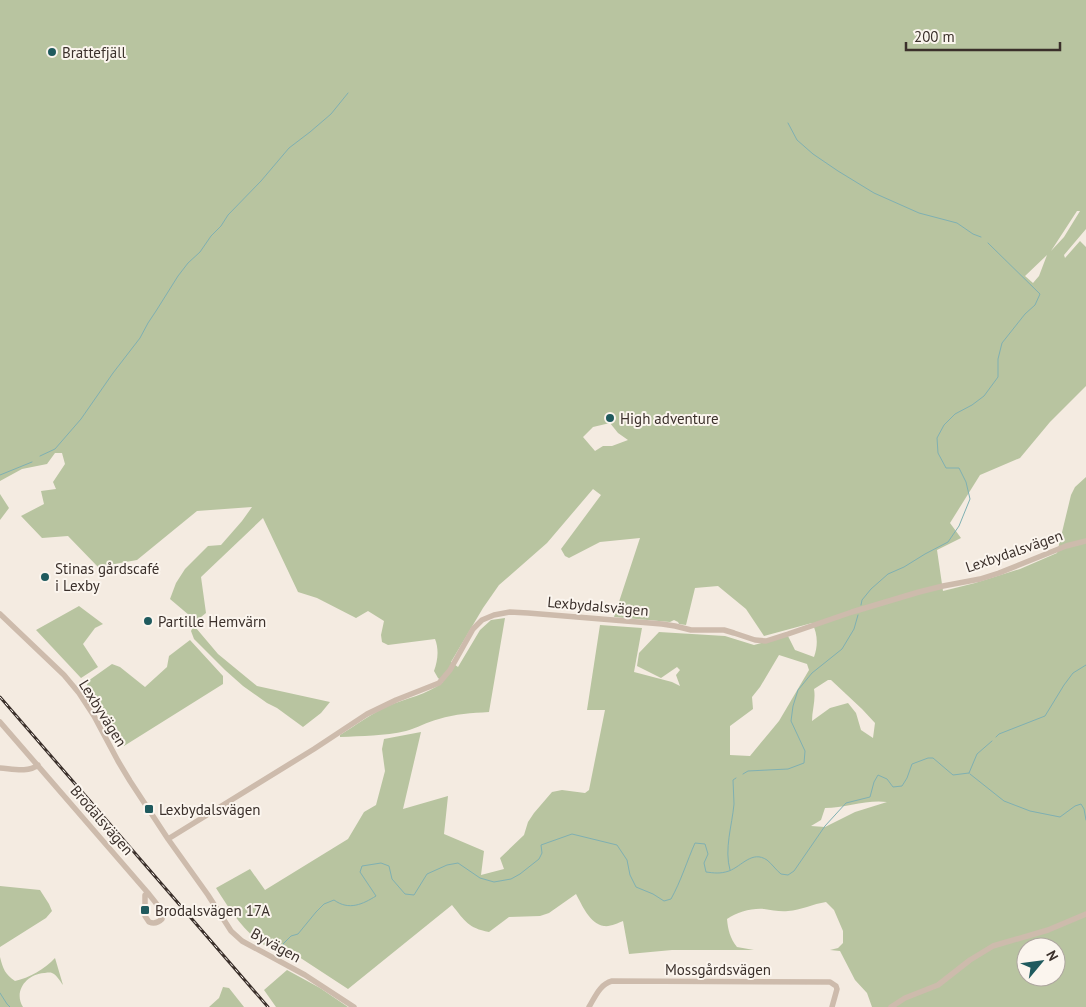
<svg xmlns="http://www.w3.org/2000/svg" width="1086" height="1007" font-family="'PT Sans',sans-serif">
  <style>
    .green { fill: #b8c4a0; fill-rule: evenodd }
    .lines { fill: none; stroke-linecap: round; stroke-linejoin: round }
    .stream { stroke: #7fb0b2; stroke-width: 1 }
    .minor { stroke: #cdbbac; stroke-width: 5.5 }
    .rail-casing { stroke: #3b302b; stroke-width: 3 }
    .rail { stroke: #fbf5ee; stroke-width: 1; stroke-dasharray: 4; stroke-linecap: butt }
    .poi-dot { fill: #1f5a5e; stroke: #fbf5ee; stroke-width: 2 }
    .labels { text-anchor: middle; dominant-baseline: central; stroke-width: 4; stroke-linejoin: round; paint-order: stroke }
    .poi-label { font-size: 15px; fill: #3b302b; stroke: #fbf5ee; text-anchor: start }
    .street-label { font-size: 15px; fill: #3b302b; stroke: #fbf5ee }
  </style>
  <rect width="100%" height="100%" fill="#f4ebe1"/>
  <path class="green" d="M 0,0 L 1086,0 L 1086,229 L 1064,255 L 1065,258 L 1080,241 L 1086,247 L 1086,386 L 1050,422 L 1020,458 L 980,475 L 950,523 L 961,538 L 937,550 L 943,591 L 975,583 L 1020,569 L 1057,553 L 1071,495 L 1075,487 L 1086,477 L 1086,1007 L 872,1007 L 867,993 L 855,980 L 840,951 L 830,950 L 838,948 L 843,943 L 843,931 L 834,910 L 826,902 C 813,904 801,910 788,911 C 780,912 772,910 764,909 C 752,908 737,912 727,919 C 728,930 730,938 737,947 L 754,950 L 672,950 L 629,954 L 623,921 C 618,923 610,927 604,926 C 590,924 582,905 576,894 L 549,913 L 540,916 L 509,917 L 489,932 C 468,928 465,921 452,905 L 348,989 L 296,955 C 257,953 235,918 216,888 L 250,869 L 265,890 L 348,839 L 364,812 L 376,805 L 385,771 L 382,749 L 384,739 L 421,732 L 403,809 L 448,796 L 444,834 L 484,851 L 481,875 L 504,869 L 500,858 L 524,835 L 528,822 L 534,813 L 552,792 L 562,790 L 585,793 L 589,790 L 605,710 L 587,710 L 600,625 L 642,628 L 634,672 L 672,682 L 680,686 L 676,675 L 680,670 L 677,667 L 661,678 L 637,666 L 639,653 L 659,632 L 725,636 L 754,645 L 788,636 L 795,650 L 814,657 C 818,646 818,634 812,623 L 764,636 L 746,609 L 718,586 L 695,588 L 686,625 L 679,624 L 678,622 L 674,620 L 670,622 L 614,617 L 640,538 L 600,542 L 569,558 L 565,556 L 561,549 L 601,495 L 593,489 L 547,543 L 499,585 L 483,608 L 451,662 L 458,667 L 480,630 L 491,620 L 505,618 L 489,712 C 472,713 455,714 439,719 C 427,722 417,728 406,731 C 384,736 362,736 340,737 L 340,735 C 356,725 371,714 388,706 C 406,698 427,695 443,682 L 438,678 L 434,671 C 438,660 439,649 435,639 L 388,645 L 382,642 L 381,635 L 384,621 L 368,611 L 356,618 L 317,598 L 298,592 L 263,518 L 201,577 L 206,613 L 196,621 L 196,628 L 218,654 L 257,686 L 330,702 L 321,713 L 303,727 L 277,708 L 267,703 L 243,686 L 225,670 L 194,639 L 191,631 L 196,621 L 170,599 L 176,583 L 185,569 L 208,546 L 221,545 L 242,521 L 252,507 L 197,511 L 137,560 L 98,567 L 68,536 L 42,538 L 21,516 L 44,504 L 41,491 L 56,489 L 53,482 L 65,464 L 62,453 L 55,453 L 47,464 L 22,469 L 0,481 ZM 1077,211 L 1080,211 L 1064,237 L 1051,251 ZM 1047,255 L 1039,276 L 1033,283 L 1025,276 ZM 610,423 L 618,433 L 628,440 L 612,446 L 603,446 L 595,451 L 583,437 L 593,427 ZM 779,655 L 807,664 L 809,670 L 779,721 L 750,756 L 730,755 L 730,726 L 753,709 L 752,697 L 760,687 ZM 828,680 L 831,680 L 862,709 L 875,723 L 873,738 L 861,730 L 856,713 L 848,703 L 830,708 L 812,721 C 812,710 816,700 814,689 ZM 887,802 L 855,812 L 825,827 L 811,826 L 821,820 L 825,808 C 845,808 868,799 887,802 ZM 1026,947 L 1056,947 L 1056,977 L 1026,977 Z
    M 0,494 L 9,508 L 0,520 Z
    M 79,606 L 103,624 L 95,628 L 83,644 L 98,667 L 81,678 L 36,630 Z
    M 190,640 L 223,676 L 223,684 L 124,746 L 87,685 L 88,681 L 112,664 L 120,667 L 145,687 L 167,667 L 169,656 Z
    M 0,886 L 40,890 L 49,904 L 52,911 L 46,918 L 0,947 Z
    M 0,957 C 3,969 5,974 15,981 C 29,978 45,969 55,958 L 63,985 C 60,981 56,974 52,973 C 50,972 45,973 44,973 C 27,974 13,991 23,1007 L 0,1007 Z
    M 287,970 L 320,988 L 348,1007 L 276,1007 L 264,990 Z
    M 223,987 L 229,988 L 244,1007 L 209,1007 L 219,998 Z"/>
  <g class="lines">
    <path class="stream" d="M 788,123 L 797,140 L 813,154 L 838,171 L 874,193 L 919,213 L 957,223 L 973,234 L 981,237
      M 40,456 L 55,449 L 81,419 L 113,373 L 140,338 L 148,323 L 156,311 L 178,276 L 188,263 L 200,252 L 211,236 L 221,226 L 228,215 L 261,181 L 289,148 L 310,132 L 331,114 L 348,93
      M 0,475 L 32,462
      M 861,605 L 862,600 L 871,589 L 888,574 L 904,567 L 925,554 L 948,542 L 959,526 L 970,499 L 966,482 L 959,468 L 946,468 L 938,453 L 937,438 L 944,425 L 955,414 L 972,405 L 984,396 L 998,377 L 998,359 L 1002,343 L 1025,314 L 1035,305 L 1040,294 L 988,243
      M 996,737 L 999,734 L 1045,716 L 1064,685 L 1073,673 L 1086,665
      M 969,773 L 977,754 L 992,741
      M 743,774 L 748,771 L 788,769 L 804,763 L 805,751 L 791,721 L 793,706 L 798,690 L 812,673 L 842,649 L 854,629 L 858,615
      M 970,774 L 1004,801 L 1030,811 L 1060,817 L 1075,806 L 1081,804 L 1084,809 L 1086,820
      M 730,870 C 724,849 732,826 734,804 C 734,796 733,788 733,780 L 736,778
      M 287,951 L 283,944 L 291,936 L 298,934 L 316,912 L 324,904 L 334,900 C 349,911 363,904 376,896 L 360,872 L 362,866 L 381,863 L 389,866 L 392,879 L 405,894 L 414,895 L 427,874 L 447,865 L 458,863 L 480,878 L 494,882 L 511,879 L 520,874 L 539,859 L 542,853 L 541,845 L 572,834 L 617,845 L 627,860 L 630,875 L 636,887 L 653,894 L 664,901 L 671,899 C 681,881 687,861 695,843 L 705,844 L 708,854 L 704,863 L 706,872 C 714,873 720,874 729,871 C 742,866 752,850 767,860 C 772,864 776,870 781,874 L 788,875 L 794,871 L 825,826 L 846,803 L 870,797 L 874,782 L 878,775 L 887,779 L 893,787 L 902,786 L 907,778 L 912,764 L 928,758 L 933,758 L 953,775 L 969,773
      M 0,993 L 7,1004 L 10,1007"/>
    <path class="minor" d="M 0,614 L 64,675 L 79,693 L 94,716 L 118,761 L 130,781 L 168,839 L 208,895 L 231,931 L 242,941 L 305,975 L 354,1007
      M 0,722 L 148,893 C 154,901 162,908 162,919 C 158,923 154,924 149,922 L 145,916 L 145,895 L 148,893
      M 0,768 C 13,769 28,773 38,765
      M 168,839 L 314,749 L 367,714 L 396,700 L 439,683 L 450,670 L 473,629 L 482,620 L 494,615 L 510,612 L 528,613 L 662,624 L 675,626 L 691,630 L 724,630 L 734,633 L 755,640 L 766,641 L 788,634 L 852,612 L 919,592 L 943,586 L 980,579 L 999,573 L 1066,546 L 1086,541
      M 589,1007 C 595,997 600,984 612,981 L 830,982 L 836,986 L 837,989 L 832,1007
      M 891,1007 L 905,998 L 938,985 L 970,960 L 993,946 L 1048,930 L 1086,914"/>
    <g class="rail-casing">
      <path id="rail" d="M 0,697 L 268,1007"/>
    </g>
    <use href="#rail" class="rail"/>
  </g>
  <g class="poi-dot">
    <circle cx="52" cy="52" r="5"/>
    <circle cx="610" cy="418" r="5"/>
    <circle cx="45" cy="577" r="5"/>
    <circle cx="148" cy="621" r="5"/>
    <rect x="144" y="804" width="10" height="10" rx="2.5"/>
    <rect x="140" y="905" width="10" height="10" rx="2.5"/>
  </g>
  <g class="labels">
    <g class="poi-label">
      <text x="62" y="52">Brattefjäll</text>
      <text x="620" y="418">High adventure</text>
      <text x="55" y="568">Stinas gårdscafé<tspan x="55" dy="17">i Lexby</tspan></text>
      <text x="158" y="621">Partille Hemvärn</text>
      <text x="159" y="809">Lexbydalsvägen</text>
      <text x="155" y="910">Brodalsvägen 17A</text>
    </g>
    <g class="street-label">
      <text transform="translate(1014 551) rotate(-19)">Lexbydalsvägen</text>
      <text transform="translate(598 606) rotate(5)">Lexbydalsvägen</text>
      <text transform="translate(103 713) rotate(58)">Lexbyvägen</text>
      <text transform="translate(102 820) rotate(49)">Brodalsvägen</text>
      <text transform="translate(276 945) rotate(29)">Byvägen</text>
      <text x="718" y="969">Mossgårdsvägen</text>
    </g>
  </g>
  <g transform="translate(1041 962) rotate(61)"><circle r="24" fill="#fbf5ee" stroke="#aea6a0"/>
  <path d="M0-4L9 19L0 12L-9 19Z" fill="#1f5a5e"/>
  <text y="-8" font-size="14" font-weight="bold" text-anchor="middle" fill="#3b302b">N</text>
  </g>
  <path d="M906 42v8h154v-8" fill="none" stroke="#3b302b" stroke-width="2.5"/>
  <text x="914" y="42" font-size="15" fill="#3b302b" stroke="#fbf5ee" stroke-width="4" paint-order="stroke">200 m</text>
</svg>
